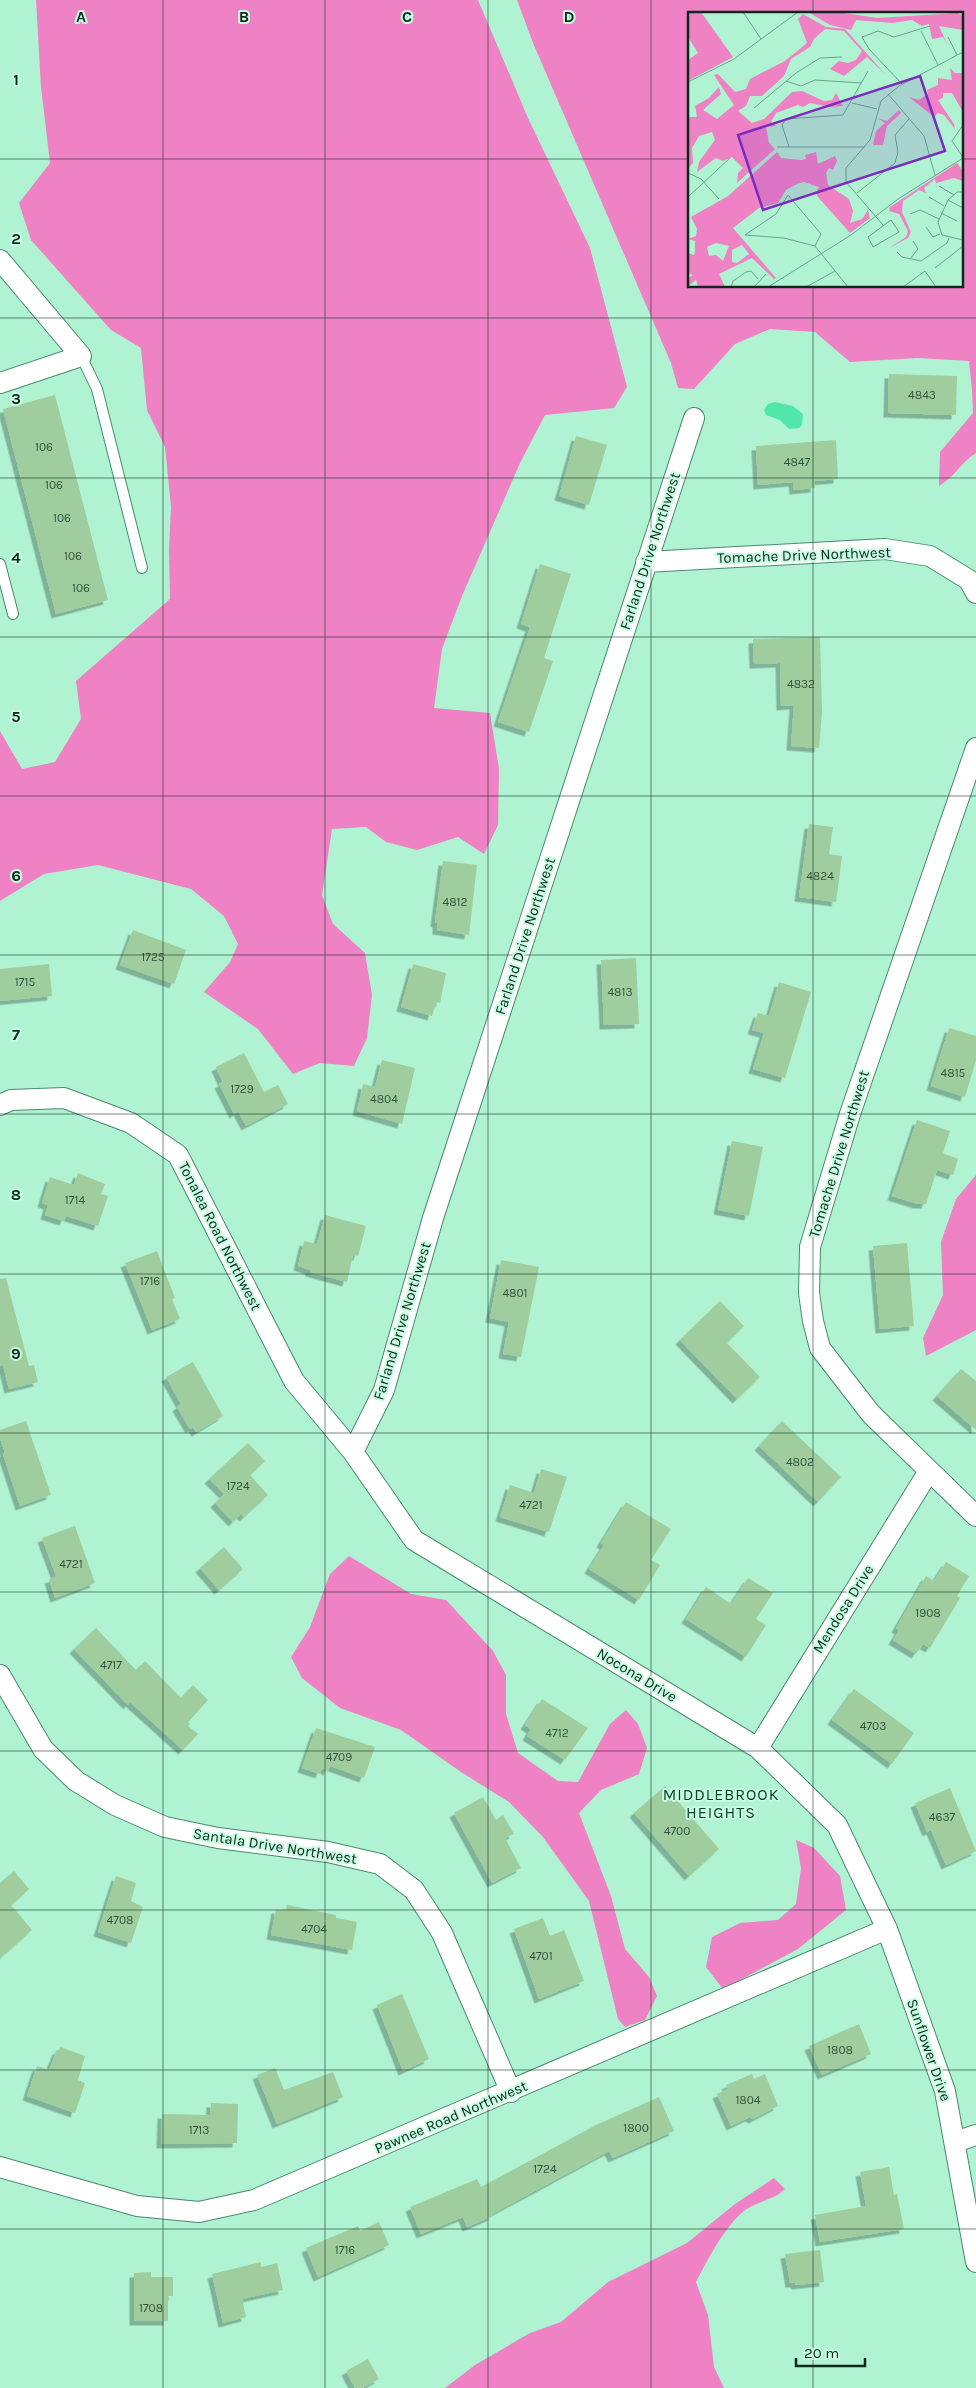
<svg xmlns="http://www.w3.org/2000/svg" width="976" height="2388" font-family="Karla,sans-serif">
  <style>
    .forest { fill: #ee82c5; fill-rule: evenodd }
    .water { fill: #51e7ac }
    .building { fill: #a0cd9d; filter: url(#shadow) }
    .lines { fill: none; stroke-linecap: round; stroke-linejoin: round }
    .service-casing { stroke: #498a6d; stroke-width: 12 }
    .minor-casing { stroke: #498a6d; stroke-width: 22 }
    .service { stroke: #fff; stroke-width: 10 }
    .minor { stroke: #fff; stroke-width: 20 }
    .grid { fill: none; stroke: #0d291d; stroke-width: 1; stroke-opacity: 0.55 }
    .labels { text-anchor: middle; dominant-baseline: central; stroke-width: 4; stroke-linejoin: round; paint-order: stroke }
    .number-label { font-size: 12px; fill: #32523d }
    .street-label { font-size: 15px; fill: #0d291d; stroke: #c7fde2 }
    .neighbourhood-label { font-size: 16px; letter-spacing: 1px; fill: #09402c; stroke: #c7fde2 }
    .inset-road { fill: none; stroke: #6ea28a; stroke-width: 1 }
    .view { fill: #7b2cbf; fill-opacity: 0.15; stroke: #7b2cbf; stroke-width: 2.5 }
    .inset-edge { fill: none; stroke: #0d291d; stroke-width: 2.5 }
    .grid-label { font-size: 16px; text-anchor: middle; font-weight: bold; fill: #0d291d; stroke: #c7fde2; stroke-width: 4; stroke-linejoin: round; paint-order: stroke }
  </style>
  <defs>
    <filter id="shadow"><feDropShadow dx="-4.5" dy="4.5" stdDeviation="0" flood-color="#0004"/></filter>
  </defs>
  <rect width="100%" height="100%" fill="#aff3d2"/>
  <path class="forest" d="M 36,0 L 478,0 L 528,118 L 590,248 L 627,387 L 614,408 L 545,415 L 520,463 L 462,596 L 442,649 L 434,708 L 490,713 L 499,769 L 498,825 L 484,854 L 458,837 L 417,850 L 386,842 L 366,827 L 332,829 L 322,895 L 333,924 L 365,953 L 372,995 L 367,1038 L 354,1066 L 320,1063 L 293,1074 L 258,1029 L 204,992 L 230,962 L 238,944 L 224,916 L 191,889 L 98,865 L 44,874 L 0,901 L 0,731 L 22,769 L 55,762 L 81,719 L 76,681 L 170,599 L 169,550 L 171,507 L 165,447 L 147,410 L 141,348 L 111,330 L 31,240 L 19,203 L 50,163 L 41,87 Z
    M 517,0 L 976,0 L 976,453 C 961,462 955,477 939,486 L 940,452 L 973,413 L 972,389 L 969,361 L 917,358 L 850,362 L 815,332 L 770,329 L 735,344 L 694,389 L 678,388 L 671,363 L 533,43 ZM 690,14 L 962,14 L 962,286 L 690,286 Z
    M 976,1175 L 976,1330 L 926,1356 L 923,1338 L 943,1295 L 941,1242 L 956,1199 Z
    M 349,1556 L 411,1594 L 446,1600 L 493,1651 L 506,1675 L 506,1714 L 518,1753 L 558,1781 L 578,1782 L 610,1724 L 626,1710 L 638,1724 L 647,1748 L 639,1774 L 601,1790 L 579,1813 L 611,1896 L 625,1949 L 649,1977 L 657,1996 L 645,2020 L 625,2027 L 618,2019 L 589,1901 L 543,1837 L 509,1802 L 461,1772 L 401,1730 L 340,1708 L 302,1678 L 291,1657 L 310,1627 L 330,1574 Z
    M 796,1840 L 814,1848 L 840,1876 L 846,1910 L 798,1949 L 723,1989 L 706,1967 L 712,1937 L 740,1923 L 778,1920 L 796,1904 L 801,1868 Z
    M 774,2178 L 785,2189 C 773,2201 756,2201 744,2211 C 725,2226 707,2261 696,2282 L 708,2315 L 714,2367 L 724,2388 L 445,2388 L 475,2365 L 530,2333 L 561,2322 L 608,2282 L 687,2243 L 735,2204 Z"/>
  <path class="water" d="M 775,402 L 793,406 L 803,414 L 802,425 L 799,428 L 789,429 L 780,420 L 766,415 L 764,410 L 768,404 Z"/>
  <path class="building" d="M 889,374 L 957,376 L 956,415 L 888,413 Z
    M 55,395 L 108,600 L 56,614 L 3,409 Z
    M 576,436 L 607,445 L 589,505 L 559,496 Z
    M 836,440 L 838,479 L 815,481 L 815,488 L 794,490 L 793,482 L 758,485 L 756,446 Z
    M 540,564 L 571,574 L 544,658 L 553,661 L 529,732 L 498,722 L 530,627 L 521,624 Z
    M 820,637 L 822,712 L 819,748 L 791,746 L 794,705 L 781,706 L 780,663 L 754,664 L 753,639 Z
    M 809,824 L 833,827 L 829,854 L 842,856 L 836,902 L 799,897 Z
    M 443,861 L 477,865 L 469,935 L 437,930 L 437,923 L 435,922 Z
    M 133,930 L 186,950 L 174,984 L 120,965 Z
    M 636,958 L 639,1024 L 604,1025 L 601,960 Z
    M 49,964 L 52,996 L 0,1001 L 0,969 Z
    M 413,964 L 446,973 L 440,1003 L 436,1002 L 432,1016 L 401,1007 Z
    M 779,982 L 811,992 L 785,1078 L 753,1069 L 764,1033 L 752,1030 L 758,1013 L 769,1016 Z
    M 949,1028 L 976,1036 L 976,1060 L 965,1097 L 931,1086 Z
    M 244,1053 L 264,1092 L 278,1085 L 288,1104 L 246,1126 L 238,1111 L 234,1114 L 219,1084 L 223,1082 L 216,1067 Z
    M 382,1060 L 415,1068 L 402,1124 L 357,1111 L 363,1084 L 375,1087 Z
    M 917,1120 L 950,1131 L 943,1153 L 958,1159 L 953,1175 L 937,1170 L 926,1204 L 918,1204 L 892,1196 Z
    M 732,1141 L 763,1147 L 749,1216 L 718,1210 Z
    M 78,1173 L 105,1184 L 101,1194 L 108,1196 L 98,1226 L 66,1216 L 64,1221 L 45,1215 L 48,1205 L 42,1203 L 50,1177 L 74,1185 Z
    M 325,1215 L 366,1226 L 358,1256 L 353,1255 L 347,1282 L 310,1272 L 310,1270 L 298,1266 L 304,1241 L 317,1244 Z
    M 907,1243 L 914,1326 L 880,1329 L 873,1246 Z
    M 157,1251 L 175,1298 L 172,1299 L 180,1319 L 152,1330 L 125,1263 Z
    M 501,1260 L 539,1267 L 521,1357 L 503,1354 L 509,1322 L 490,1318 Z
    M 6,1278 L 29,1366 L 34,1365 L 38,1382 L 9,1389 L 3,1365 L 0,1366 L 0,1279 Z
    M 720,1301 L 744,1326 L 727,1343 L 760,1377 L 737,1399 L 680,1340 Z
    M 193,1362 L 223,1416 L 196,1432 L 193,1427 L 190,1429 L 177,1407 L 181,1404 L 166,1377 Z
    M 961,1369 L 976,1381 L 976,1430 L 937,1396 Z
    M 26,1421 L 51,1495 L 20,1506 L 3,1454 L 5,1453 L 0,1438 L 0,1430 Z
    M 782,1421 L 841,1477 L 818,1502 L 759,1446 Z
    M 248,1443 L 265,1461 L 250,1475 L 268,1495 L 244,1517 L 241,1514 L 233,1522 L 215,1503 L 224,1494 L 209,1479 Z
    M 541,1469 L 567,1477 L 549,1532 L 500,1517 L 510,1485 L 534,1493 Z
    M 626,1502 L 671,1529 L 651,1560 L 660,1565 L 639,1600 L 589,1569 L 604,1545 L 601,1543 Z
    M 75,1526 L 95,1583 L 55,1598 L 49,1579 L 56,1577 L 55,1573 L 42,1538 Z
    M 224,1547 L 243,1569 L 219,1590 L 200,1568 Z
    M 946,1562 L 969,1576 L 957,1596 L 960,1598 L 930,1648 L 923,1644 L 916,1654 L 893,1640 L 899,1630 L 896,1628 L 926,1576 L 934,1581 Z
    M 748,1578 L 773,1593 L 756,1619 L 766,1625 L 746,1657 L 686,1619 L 706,1587 L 731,1604 Z
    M 96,1628 L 136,1670 L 145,1661 L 181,1698 L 193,1685 L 208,1700 L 188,1722 L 190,1724 L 188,1726 L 198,1734 L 183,1750 L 130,1702 L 128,1705 L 74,1649 Z
    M 854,1689 L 914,1733 L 892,1764 L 832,1720 Z
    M 542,1699 L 588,1728 L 565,1760 L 527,1736 L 531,1729 L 525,1725 Z
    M 316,1728 L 375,1747 L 364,1778 L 330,1766 L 328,1771 L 322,1768 L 320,1774 L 302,1768 Z
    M 665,1786 L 719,1849 L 689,1876 L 634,1813 Z
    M 950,1788 L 976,1851 L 946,1865 L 931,1830 L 927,1832 L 915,1803 Z
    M 483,1797 L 496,1820 L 503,1815 L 514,1834 L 505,1838 L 521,1868 L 492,1883 L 454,1813 Z
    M 14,1871 L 29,1889 L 11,1905 L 32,1930 L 0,1958 L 0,1883 Z
    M 116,1876 L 136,1883 L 131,1901 L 143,1907 L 131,1943 L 98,1932 Z
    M 287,1905 L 336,1915 L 336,1918 L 357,1922 L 352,1950 L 271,1935 L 276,1909 L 286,1911 Z
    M 543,1918 L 550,1936 L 564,1930 L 584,1981 L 539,1999 L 514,1929 Z
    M 402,1994 L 429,2059 L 403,2071 L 377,2005 Z
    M 859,2024 L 871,2054 L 822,2075 L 809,2046 Z
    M 60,2047 L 85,2056 L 78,2080 L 85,2083 L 75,2113 L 27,2096 L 37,2066 L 49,2070 L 57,2050 L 59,2050 Z
    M 275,2068 L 284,2090 L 333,2072 L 343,2097 L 277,2124 L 257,2075 Z
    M 752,2074 L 754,2079 L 765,2074 L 778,2106 L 753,2119 L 750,2117 L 731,2126 L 717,2094 L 728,2089 L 726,2085 Z
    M 659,2097 L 674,2131 L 613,2158 L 609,2151 L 492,2214 L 493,2216 L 467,2227 L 463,2217 L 421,2234 L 410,2207 L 477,2179 L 481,2187 L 596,2125 Z
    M 211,2103 L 238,2104 L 237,2143 L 161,2144 L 162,2114 L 210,2115 Z
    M 889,2167 L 894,2195 L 897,2194 L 904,2229 L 820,2242 L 815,2215 L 866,2206 L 860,2172 Z
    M 379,2222 L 389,2245 L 318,2277 L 306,2248 L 358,2226 L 360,2231 Z
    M 820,2250 L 824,2282 L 796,2285 L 795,2283 L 790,2283 L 785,2254 Z
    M 261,2262 L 261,2267 L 277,2263 L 283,2290 L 242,2299 L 246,2317 L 223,2323 L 212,2274 Z
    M 151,2272 L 151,2277 L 173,2277 L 173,2296 L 168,2296 L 168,2321 L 134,2321 L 134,2273 Z
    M 368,2359 L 379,2379 L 362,2388 L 355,2388 L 346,2371 Z"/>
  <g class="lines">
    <g class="service-casing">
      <path id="service" d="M 81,356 L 97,389 L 142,568
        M 0,564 L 13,614"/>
    </g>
    <g class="minor-casing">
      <path id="minor" d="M 0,260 L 81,356 L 0,383
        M 646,562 L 885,549 L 930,556 L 969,580 L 976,593
        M 976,748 L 850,1114 L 810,1247 L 809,1293 L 813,1321 L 820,1348 L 871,1414 L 976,1516
        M 0,1105 L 11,1100 L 64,1098 L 131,1123 L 178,1155 L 294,1381 L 353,1452 L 414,1540 L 758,1748 L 837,1825 L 887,1929 L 945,2091 L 976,2262
        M 353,1452 L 384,1390 L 433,1218 L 694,418
        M 0,1675 L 43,1749 L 76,1781 L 115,1805 L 165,1827 L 218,1838 L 328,1852 L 380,1864 L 414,1890 L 442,1933 L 511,2092
        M 758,1748 L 929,1471
        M 955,2142 L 976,2135
        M 0,2167 L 137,2206 L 199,2212 L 254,2200 L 887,1929"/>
    </g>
    <use href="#service" class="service"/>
    <use href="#minor" class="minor"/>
  </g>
  <path class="grid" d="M 163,0 L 163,2388M 325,0 L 325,2388M 488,0 L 488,2388M 651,0 L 651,2388M 813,0 L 813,14M 0,159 L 690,159M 962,159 L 976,159M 813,286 L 813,2388M 0,318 L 976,318M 0,478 L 976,478M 0,637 L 976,637M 0,796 L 976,796M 0,955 L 976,955M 0,1114 L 976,1114M 0,1274 L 976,1274M 0,1433 L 976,1433M 0,1592 L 976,1592M 0,1751 L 976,1751M 0,1910 L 976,1910M 0,2070 L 976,2070M 0,2229 L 976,2229"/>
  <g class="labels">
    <g class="number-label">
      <text x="922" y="395">4843</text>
      <text x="44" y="447">106</text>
      <text x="797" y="462">4847</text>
      <text x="54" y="485">106</text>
      <text x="62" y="518">106</text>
      <text x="73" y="556">106</text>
      <text x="81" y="588">106</text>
      <text x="801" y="684">4832</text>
      <text x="820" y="876">4824</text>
      <text x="455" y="902">4812</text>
      <text x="153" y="957">1725</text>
      <text x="25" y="982">1715</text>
      <text x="620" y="992">4813</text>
      <text x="953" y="1073">4815</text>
      <text x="242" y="1089">1729</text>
      <text x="384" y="1099">4804</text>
      <text x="75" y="1200">1714</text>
      <text x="150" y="1281">1716</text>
      <text x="515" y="1293">4801</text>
      <text x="800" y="1462">4802</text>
      <text x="238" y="1486">1724</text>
      <text x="531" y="1505">4721</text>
      <text x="71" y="1564">4721</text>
      <text x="928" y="1613">1908</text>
      <text x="111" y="1665">4717</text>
      <text x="873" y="1726">4703</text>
      <text x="557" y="1733">4712</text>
      <text x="339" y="1757">4709</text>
      <text x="942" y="1817">4637</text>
      <text x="677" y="1831">4700</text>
      <text x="120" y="1920">4708</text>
      <text x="314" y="1929">4704</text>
      <text x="541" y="1956">4701</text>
      <text x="840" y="2050">1808</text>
      <text x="748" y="2100">1804</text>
      <text x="636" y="2128">1800</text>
      <text x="199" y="2130">1713</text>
      <text x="545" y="2169">1724</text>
      <text x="345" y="2250">1716</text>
      <text x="151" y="2308">1708</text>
    </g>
    <g class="street-label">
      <text transform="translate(650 551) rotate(-72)">Farland Drive Northwest</text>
      <text transform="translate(804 555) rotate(-2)">Tomache Drive Northwest</text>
      <text transform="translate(525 936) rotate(-72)">Farland Drive Northwest</text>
      <text transform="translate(839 1154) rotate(-73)">Tomache Drive Northwest</text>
      <text transform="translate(220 1236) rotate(63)">Tonalea Road Northwest</text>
      <text transform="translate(402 1321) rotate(-73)">Farland Drive Northwest</text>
      <text transform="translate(843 1609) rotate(-58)">Mendosa Drive</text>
      <text transform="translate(637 1675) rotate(31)">Nocona Drive</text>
      <text transform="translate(275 1846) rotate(9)">Santala Drive Northwest</text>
      <text transform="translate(929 2050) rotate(71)">Sunflower Drive</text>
      <text transform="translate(451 2117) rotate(-23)">Pawnee Road Northwest</text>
    </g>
    <g class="neighbourhood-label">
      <text x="721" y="1794">MIDDLEBROOK<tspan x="721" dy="18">HEIGHTS</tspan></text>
    </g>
  </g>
  <g transform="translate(688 12)">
    <rect width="275" height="275" fill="#aff3d2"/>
    <path d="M 0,0 L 13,0 L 45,45 L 0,69 L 0,48 L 10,41 L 0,25 ZM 120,0 L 150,0 L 189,6 L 270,1 L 275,4 L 275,18 L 251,14 L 259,32 L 255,25 L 244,27 L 241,12 L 234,14 L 224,8 L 204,11 L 168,8 L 163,18 L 142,13 ZM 115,2 L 138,15 L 157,17 L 197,62 L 179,45 L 156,64 L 142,57 L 151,49 L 160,51 L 168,48 L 174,39 L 156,19 L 137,17 L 126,27 L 122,35 L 103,47 L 96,64 L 74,84 L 62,84 L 58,94 L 50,99 L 64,111 L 76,107 L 104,80 L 114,79 L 136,89 L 144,88 L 148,81 L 155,94 L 142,95 L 122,91 L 115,95 L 110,93 L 88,101 L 83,110 L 88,114 L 78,115 L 81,131 L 87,137 L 49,171 L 50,161 L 55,156 L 44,145 L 35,149 L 28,146 L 9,160 L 11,150 L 27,128 L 24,120 L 11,124 L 4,136 L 5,151 L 0,156 L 0,105 L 9,105 L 7,94 L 21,86 L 31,75 L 33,82 L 15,98 L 29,107 L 46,93 L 26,63 L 30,62 L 47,80 L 58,77 L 62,67 L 97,49 L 119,31 L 110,7 ZM 262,56 L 267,61 L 275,61 L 275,100 L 264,81 L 255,81 L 255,86 L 250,88 L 266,112 L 267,117 L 256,103 L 250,101 L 246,105 L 221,85 L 231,88 L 240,82 L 239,78 L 250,73 L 250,66 L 264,68 ZM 211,98 L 213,101 L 199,114 L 195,133 L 185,133 L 188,119 L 197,111 L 190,106 L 199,109 ZM 89,140 L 93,146 L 113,148 L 118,147 L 117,143 L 128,140 L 130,152 L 147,144 L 149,149 L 145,158 L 141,156 L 138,161 L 140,173 L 161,187 L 165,199 L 162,211 L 174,207 L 180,198 L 182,206 L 162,221 L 130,185 L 128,181 L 131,175 L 116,170 L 109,172 L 98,178 L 90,191 L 71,196 L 45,216 L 88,266 L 86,267 L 64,246 L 31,262 L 37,275 L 10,275 L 8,268 L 0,274 L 0,266 L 5,263 L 0,261 L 0,241 L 6,243 L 7,240 L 7,229 L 0,227 L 8,224 L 9,217 L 3,205 L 40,184 ZM 28,231 L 41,234 L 35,249 L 28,243 L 21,244 L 19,235 ZM 54,233 L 61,242 L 49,251 L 44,250 L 44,238 ZM 269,151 L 275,159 L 275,169 L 266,166 L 248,171 L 247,167 L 236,176 L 238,181 L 231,178 L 215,189 L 214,200 L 223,220 L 220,226 L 200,237 L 218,225 L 220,219 L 211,202 L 201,199 L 202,195 Z" fill="#ee82c5" fill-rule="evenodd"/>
    <path class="inset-road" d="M 55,0 L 73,27M 233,19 L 250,53M 260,25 L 269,43M 98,69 L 113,74 L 127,68 L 173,71M 0,70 L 46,47 L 110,0M 214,72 L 181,37 L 174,25 L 190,19 L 206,25 L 242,14M 200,82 L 236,124 L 247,163M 164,91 L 189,97M 66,96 L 108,61 L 132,46 L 154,45M 275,113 L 264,129 L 275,145M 89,135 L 177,135M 101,135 L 94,113 L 98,107 L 155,103 L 180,59M 0,161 L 13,167 L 31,187M 251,174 L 266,183M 275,180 L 269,180 L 260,188 L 250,210 L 254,223 L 275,228M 169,181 L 207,151 L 210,140 L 207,123 L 221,107M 0,185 L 42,146M 241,185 L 256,194M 260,188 L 275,196M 253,201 L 269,209M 222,202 L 232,198 L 251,207M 203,208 L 211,220 L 185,235 L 180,225 ZM 195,213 L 158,170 L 158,156 L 182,128 L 193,89 L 211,74 L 275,40M 238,215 L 245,225 L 252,222M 127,234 L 96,226 L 57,223 L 88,202 L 100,183 L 133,222 L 127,234 L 160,275M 209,240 L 214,245 L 233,249 L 259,231 L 261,226M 222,247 L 230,237 L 225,229M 247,256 L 275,234M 43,275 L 45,269 L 58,260 L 63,259 L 70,267M 66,275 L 78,262M 80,275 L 163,223 L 210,187 L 275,146M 118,275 L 147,259M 215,275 L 237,259 L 248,275"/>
    <path class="view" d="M 232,64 L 257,139 L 75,198 L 50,123 Z"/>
    <rect width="275" height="275" class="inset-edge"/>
  </g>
  <g class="grid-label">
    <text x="81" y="22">A</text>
    <text x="244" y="22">B</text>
    <text x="407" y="22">C</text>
    <text x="569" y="22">D</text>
    <text x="16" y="85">1</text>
    <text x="16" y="244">2</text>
    <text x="16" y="404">3</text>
    <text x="16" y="563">4</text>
    <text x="16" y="722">5</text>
    <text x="16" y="881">6</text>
    <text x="16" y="1040">7</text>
    <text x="16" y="1200">8</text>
    <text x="16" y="1359">9</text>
  </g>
  <path d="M796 2358v8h69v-8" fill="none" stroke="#0d291d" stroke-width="2.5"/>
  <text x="804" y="2358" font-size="15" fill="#0d291d" stroke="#c7fde2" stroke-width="4" paint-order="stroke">20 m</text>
</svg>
